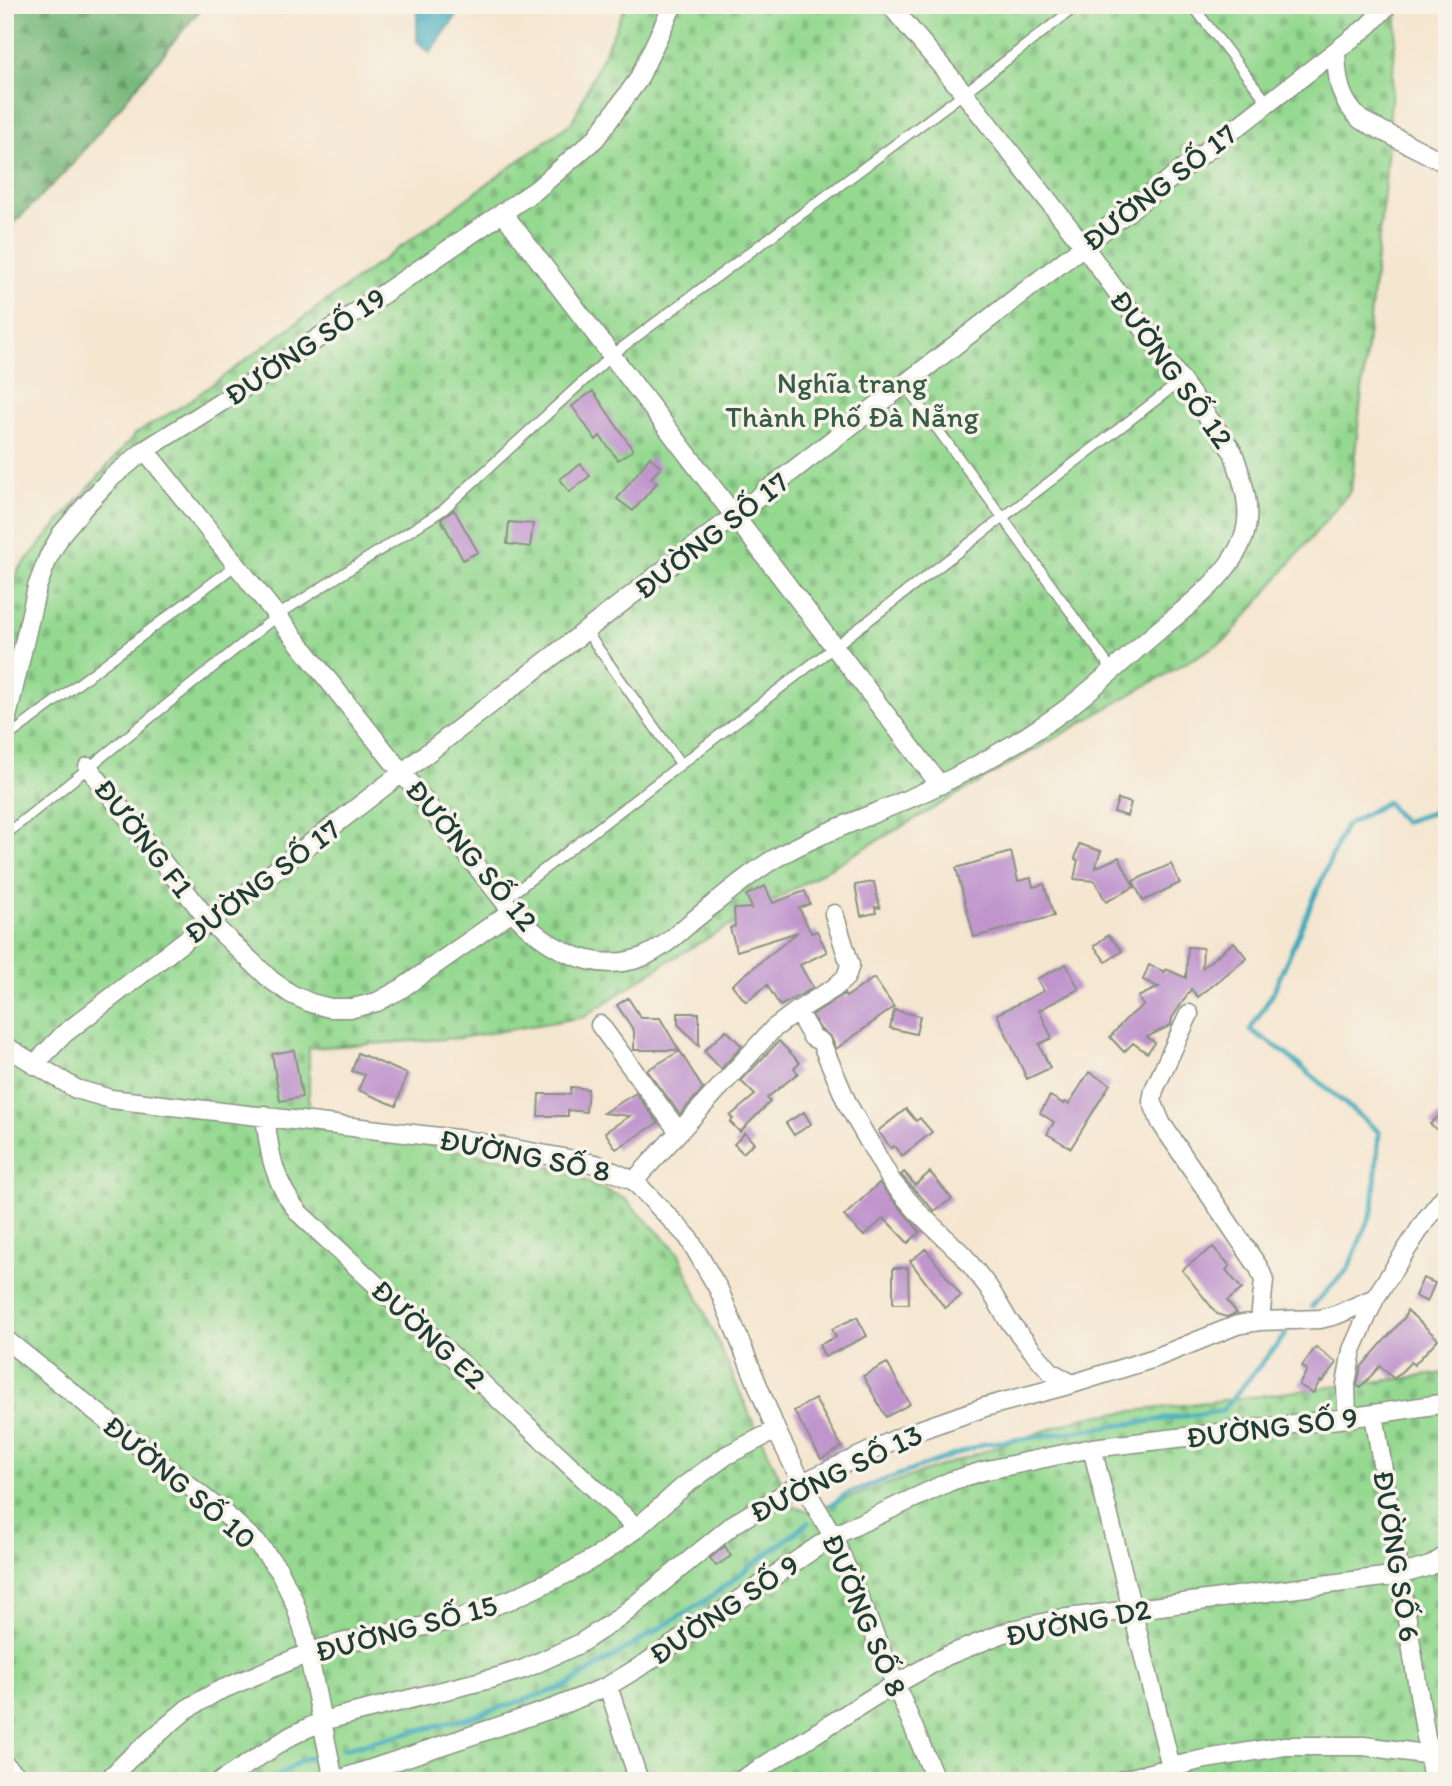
<svg xmlns="http://www.w3.org/2000/svg" width="1452" height="1786" font-family="Itim,sans-serif">
  <style>
    .forest { fill: url(#forest-firs); stroke: #4c7b58; stroke-width: 2 }
    .cemetery { fill: url(#cemetery-stones); stroke: #5a8b62; stroke-width: 2 }
    .water { fill: #3daabc; stroke: #2e7478; stroke-width: 2 }
    .lines { fill: none; stroke-linecap: round; stroke-linejoin: round }
    .stream { stroke: #3daabc; stroke-width: 5 }
    .building { fill: #c095cd }
    .service-casing { stroke: #8a9282; stroke-width: 12 }
    .minor-casing { stroke: #8a9282; stroke-width: 21 }
    .service { stroke: #fff; stroke-width: 9 }
    .minor { stroke: #fff; stroke-width: 18 }
    .labels { text-anchor: middle; dominant-baseline: central; stroke-width: 7; stroke-linejoin: round; paint-order: stroke }
    .street-label { font-size: 30px; fill: #1f3d34; stroke: #f7f3e8 }
    .park-label { font-size: 30px; fill: #375c47; stroke: #f7f3e8 }
  </style>
  <defs>
    <pattern id="forest-firs" width="22" height="20" patternUnits="userSpaceOnUse" patternTransform="scale(1.75)"><rect width="22" height="20" fill="#78b97b"/><path d="M5 1l3.5 6h-7zM16 11l3.5 6h-7z" fill="#629866"/></pattern>
    <pattern id="cemetery-stones" width="16" height="16" patternUnits="userSpaceOnUse" patternTransform="scale(1.75)"><rect width="16" height="16" fill="#95d991"/><path d="M2 7V4a2 2 0 0 1 4 0v3zM10 15v-3a2 2 0 0 1 4 0v3z" fill="#80bb7e"/></pattern>
  </defs>
  <rect width="100%" height="100%" fill="#f7f3e8"/>
  <filter id="ink" filterUnits="userSpaceOnUse"><feTurbulence type="fractalNoise" baseFrequency=".0143" numOctaves="2"/><feDisplacementMap in="SourceGraphic" scale="14" xChannelSelector="R" yChannelSelector="G"/><feConvolveMatrix kernelMatrix="1 2 1 2 8 2 1 2 1" color-interpolation-filters="sRGB"/></filter>
  <filter id="wash" filterUnits="userSpaceOnUse"><feTurbulence type="fractalNoise" baseFrequency=".00686" numOctaves="4" result="noise"/><feDisplacementMap in="SourceGraphic" scale="28" xChannelSelector="R" yChannelSelector="G"/><feGaussianBlur stdDeviation="1.57" result="paint"/><feColorMatrix in="noise" values="0 0 0 0 0 0 0 0 0 0 0 0 0 0 0 0 0 1.4 0 .05"/><feComposite in="paint" operator="in"/></filter>
  <g filter="url(#wash)">
    <rect width="100%" height="100%" fill="#f5e6d0"/>
    <path class="forest" d="M 5,5 L 204,5 L 70,167 L 5,232 Z"/>
    <path class="cemetery" d="M 626,5 L 1398,5 L 1385,183 L 1351,490 L 1227,639 L 665,963 L 584,1017 L 460,1038 L 309,1048 L 309,1124 L 556,1168 L 624,1198 L 678,1252 L 753,1422 L 794,1507 L 809,1511 L 1085,1417 L 1447,1373 L 1447,1781 L 5,1781 L 5,629 L 18,570 L 136,433 L 184,405 L 572,122 Z"/>
    <path class="water" d="M 417,5 L 464,5 L 430,53 L 417,41 Z"/>
    <g class="lines">
      <path class="stream" d="M 1447,783 L 1439,783 L 1447,803
        M 1312,1306 L 1348,1269 L 1373,1209 L 1379,1132 L 1280,1049 L 1250,1030 L 1272,995 L 1345,826 L 1387,802 L 1403,822 L 1447,808
        M 832,1505 L 846,1494 L 984,1444 L 1222,1411 L 1286,1334
        M 343,1749 L 468,1718 L 564,1687 L 709,1598 L 808,1523
        M 271,1781 L 303,1759 L 314,1757"/>
    </g>
    <g id="blocks">
      <path class="building" d="M 593,391 L 633,450 L 618,460 L 600,436 L 596,440 L 572,406 Z
        M 650,457 L 661,467 L 651,478 L 657,483 L 633,511 L 617,499 Z
        M 581,464 L 590,476 L 569,492 L 560,479 Z
        M 454,510 L 478,552 L 463,560 L 441,519 Z
        M 509,522 L 533,524 L 530,547 L 507,544 Z
        M 1118,799 L 1131,803 L 1127,816 L 1114,812 Z
        M 1079,844 L 1101,851 L 1095,868 L 1119,857 L 1134,887 L 1106,902 L 1095,881 L 1074,879 L 1078,860 L 1075,859 Z
        M 1011,852 L 1018,881 L 1031,878 L 1033,887 L 1044,884 L 1054,916 L 974,937 L 956,868 Z
        M 1171,864 L 1180,883 L 1143,901 L 1133,881 Z
        M 874,882 L 880,908 L 875,907 L 876,913 L 861,916 L 855,885 Z
        M 765,886 L 773,903 L 805,891 L 810,904 L 799,908 L 811,933 L 817,931 L 827,952 L 800,965 L 813,988 L 780,1006 L 767,985 L 746,1002 L 732,985 L 798,932 L 737,951 L 730,928 L 735,926 L 734,909 L 752,908 L 746,895 Z
        M 1108,935 L 1122,951 L 1106,962 L 1094,946 Z
        M 1234,942 L 1247,958 L 1198,997 L 1191,989 L 1172,1018 L 1171,1025 L 1147,1037 L 1155,1043 L 1147,1053 L 1133,1043 L 1124,1052 L 1110,1037 L 1125,1020 L 1143,1005 L 1138,997 L 1159,987 L 1143,980 L 1149,965 L 1165,972 L 1166,969 L 1186,978 L 1188,947 L 1203,948 L 1202,968 Z
        M 1066,964 L 1079,989 L 1039,1010 L 1052,1038 L 1039,1044 L 1050,1068 L 1027,1079 L 997,1014 L 1044,991 L 1037,979 Z
        M 874,978 L 894,1007 L 836,1049 L 831,1037 L 820,1029 L 812,1015 L 844,994 L 846,997 Z
        M 628,998 L 641,1018 L 660,1018 L 679,1050 L 634,1050 L 634,1031 L 617,1005 Z
        M 894,1010 L 920,1016 L 916,1034 L 890,1028 Z
        M 678,1013 L 699,1013 L 699,1046 L 678,1024 Z
        M 726,1030 L 742,1046 L 721,1069 L 704,1051 Z
        M 779,1041 L 800,1063 L 794,1068 L 798,1073 L 767,1098 L 770,1102 L 740,1132 L 730,1122 L 733,1119 L 730,1116 L 755,1095 L 741,1081 Z
        M 294,1050 L 302,1097 L 280,1101 L 272,1054 Z
        M 680,1051 L 703,1089 L 680,1114 L 647,1070 Z
        M 358,1053 L 407,1074 L 396,1106 L 358,1090 L 365,1075 L 352,1071 Z
        M 1089,1072 L 1110,1084 L 1071,1148 L 1047,1134 L 1054,1122 L 1040,1113 L 1050,1096 L 1064,1104 L 1065,1102 L 1069,1104 Z
        M 571,1087 L 588,1089 L 586,1112 L 568,1110 L 568,1116 L 538,1116 L 539,1094 L 570,1094 Z
        M 636,1093 L 658,1123 L 616,1149 L 605,1132 L 630,1116 L 603,1113 Z
        M 1447,1108 L 1447,1138 L 1430,1124 Z
        M 906,1109 L 916,1121 L 920,1118 L 932,1132 L 902,1156 L 894,1146 L 891,1148 L 878,1131 Z
        M 804,1112 L 811,1124 L 794,1135 L 786,1123 Z
        M 745,1133 L 754,1143 L 743,1153 L 734,1144 Z
        M 904,1172 L 915,1185 L 930,1172 L 952,1199 L 934,1211 L 901,1175 Z
        M 879,1183 L 920,1232 L 908,1243 L 884,1218 L 864,1236 L 844,1216 Z
        M 1213,1247 L 1230,1266 L 1226,1270 L 1242,1289 L 1227,1301 L 1237,1313 L 1226,1317 L 1217,1314 L 1182,1270 Z
        M 926,1249 L 961,1296 L 945,1308 L 910,1261 Z
        M 893,1268 L 908,1268 L 909,1304 L 893,1304 Z
        M 1423,1278 L 1435,1283 L 1427,1302 L 1415,1296 Z
        M 1407,1310 L 1438,1339 L 1414,1365 L 1411,1362 L 1394,1379 L 1380,1366 L 1360,1388 L 1357,1385 L 1361,1367 L 1405,1317 Z
        M 857,1317 L 867,1336 L 825,1357 L 819,1345 L 836,1337 L 832,1329 Z
        M 1316,1347 L 1337,1363 L 1322,1382 L 1320,1381 L 1313,1393 L 1299,1385 L 1307,1370 L 1302,1366 Z
        M 887,1363 L 910,1404 L 886,1417 L 863,1376 Z
        M 815,1399 L 842,1447 L 821,1459 L 794,1411 Z
        M 725,1546 L 731,1556 L 716,1566 L 710,1558 Z"/>
    </g>
  </g>
  <g filter="url(#ink)">
    <use href="#blocks" fill-opacity="0" stroke="#8a9282" stroke-width="2"/>
    <g class="lines">
      <g class="service-casing">
        <path id="service" d="M 1192,5 L 1268,103
          M 904,384 L 1003,518 L 1112,670
          M 586,631 L 680,763
          M 5,739 L 236,565
          M 5,835 L 278,615 L 443,510 L 612,355 L 964,93 L 1078,5
          M 504,900 L 1181,381"/>
      </g>
      <g class="minor-casing">
        <path id="minor" d="M 1336,51 C 1337,80 1339,100 1361,120 L 1447,164
          M 503,213 L 940,785
          M 145,450 L 512,911 C 542,944 587,972 633,960 C 656,954 673,938 690,923 C 718,901 744,877 774,859 C 827,828 888,811 943,783 C 983,763 1028,737 1065,710 C 1097,686 1127,657 1158,631 C 1189,605 1227,578 1243,539 C 1254,510 1242,479 1233,452 L 1083,245 L 964,93 L 890,5
          M 5,726 L 37,587 L 48,558 L 62,533 L 85,506 L 111,478 L 145,450 L 261,377 L 536,190 L 596,138 L 638,80 L 673,5
          M 88,767 L 209,921 L 271,980 L 291,994 L 311,1003 L 330,1008 L 353,1008 L 377,1002 L 401,989 L 512,911
          M 797,1011 L 812,1037 L 821,1042 L 848,1105 L 892,1182 L 918,1212 L 963,1255 L 989,1288 L 1008,1320 L 1032,1350 L 1051,1372 L 1072,1384
          M 1189,1014 L 1154,1090 L 1152,1101 L 1161,1123 L 1259,1268 L 1264,1280 L 1260,1321
          M 600,1025 L 679,1132
          M 5,1046 L 76,1089 L 111,1099 L 465,1140 L 596,1164 L 634,1181 L 688,1237 L 719,1290 L 776,1430 L 802,1483 L 833,1536 L 936,1781
          M 34,1065 L 64,1034 L 1368,26 L 1388,5
          M 265,1115 C 269,1153 274,1183 299,1213 L 637,1528
          M 634,1181 L 773,1029 L 797,1011 L 834,988 L 846,977 L 850,965 L 834,914
          M 5,1339 L 232,1520 L 257,1543 L 279,1570 L 294,1601 L 304,1632 L 334,1781
          M 1374,1414 L 1433,1781
          M 1347,1418 L 1346,1384 L 1352,1350 L 1375,1298 L 1427,1218 L 1447,1193
          M 1092,1448 L 1171,1767
          M 608,1686 L 639,1781
          M 5,1765 L 23,1781
          M 107,1781 L 129,1759 L 187,1709 L 216,1692 L 308,1653 L 341,1643 L 455,1620 L 512,1599 L 570,1572 L 604,1552 L 637,1528 L 684,1486 L 727,1455 L 776,1430
          M 221,1781 L 291,1736 L 322,1721 L 494,1678 L 524,1669 L 579,1644 L 619,1618 L 734,1524 L 802,1483 L 905,1435 L 985,1407 L 1072,1384 L 1155,1358 L 1237,1325 L 1260,1321 L 1320,1319 L 1336,1315 L 1375,1298
          M 335,1781 L 554,1708 L 608,1686 L 646,1663 L 833,1536 L 951,1481 L 983,1471 L 1092,1448 L 1347,1418 L 1447,1403
          M 740,1781 L 875,1696 L 946,1656 L 1009,1631 L 1060,1619 L 1399,1575 L 1430,1566 L 1447,1555
          M 1120,1781 L 1200,1760 L 1285,1746 L 1364,1746 L 1447,1757"/>
      </g>
      <use href="#service" class="service"/>
      <use href="#minor" class="minor"/>
    </g>
  </g>
  <g class="labels">
    <g class="street-label">
      <text transform="translate(1159 187) rotate(-38)">ĐƯỜNG SỐ 17</text>
      <text transform="translate(305 346) rotate(-34)">ĐƯỜNG SỐ 19</text>
      <text transform="translate(1172 369) rotate(54)">ĐƯỜNG SỐ 12</text>
      <text transform="translate(711 535) rotate(-38)">ĐƯỜNG SỐ 17</text>
      <text transform="translate(144 838) rotate(52)">ĐƯỜNG F1</text>
      <text transform="translate(472 855) rotate(50)">ĐƯỜNG SỐ 12</text>
      <text transform="translate(262 881) rotate(-37)">ĐƯỜNG SỐ 17</text>
      <text transform="translate(525 1155) rotate(11)">ĐƯỜNG SỐ 8</text>
      <text transform="translate(429 1334) rotate(43)">ĐƯỜNG E2</text>
      <text transform="translate(1272 1427) rotate(-7)">ĐƯỜNG SỐ 9</text>
      <text transform="translate(836 1473) rotate(-26)">ĐƯỜNG SỐ 13</text>
      <text transform="translate(180 1482) rotate(40)">ĐƯỜNG SỐ 10</text>
      <text transform="translate(1397 1556) rotate(81)">ĐƯỜNG SỐ 6</text>
      <text transform="translate(724 1609) rotate(-34)">ĐƯỜNG SỐ 9</text>
      <text transform="translate(865 1615) rotate(67)">ĐƯỜNG SỐ 8</text>
      <text transform="translate(1078 1622) rotate(-11)">ĐƯỜNG D2</text>
      <text transform="translate(406 1628) rotate(-15)">ĐƯỜNG SỐ 15</text>
    </g>
    <g class="park-label">
      <text x="852" y="382">Nghĩa trang<tspan x="852" dy="34">Thành Phố Đà Nẵng</tspan></text>
    </g>
  </g>
  <rect width="1452" height="1786" fill="none" stroke="#f7f3e8" stroke-width="28"/>
</svg>
